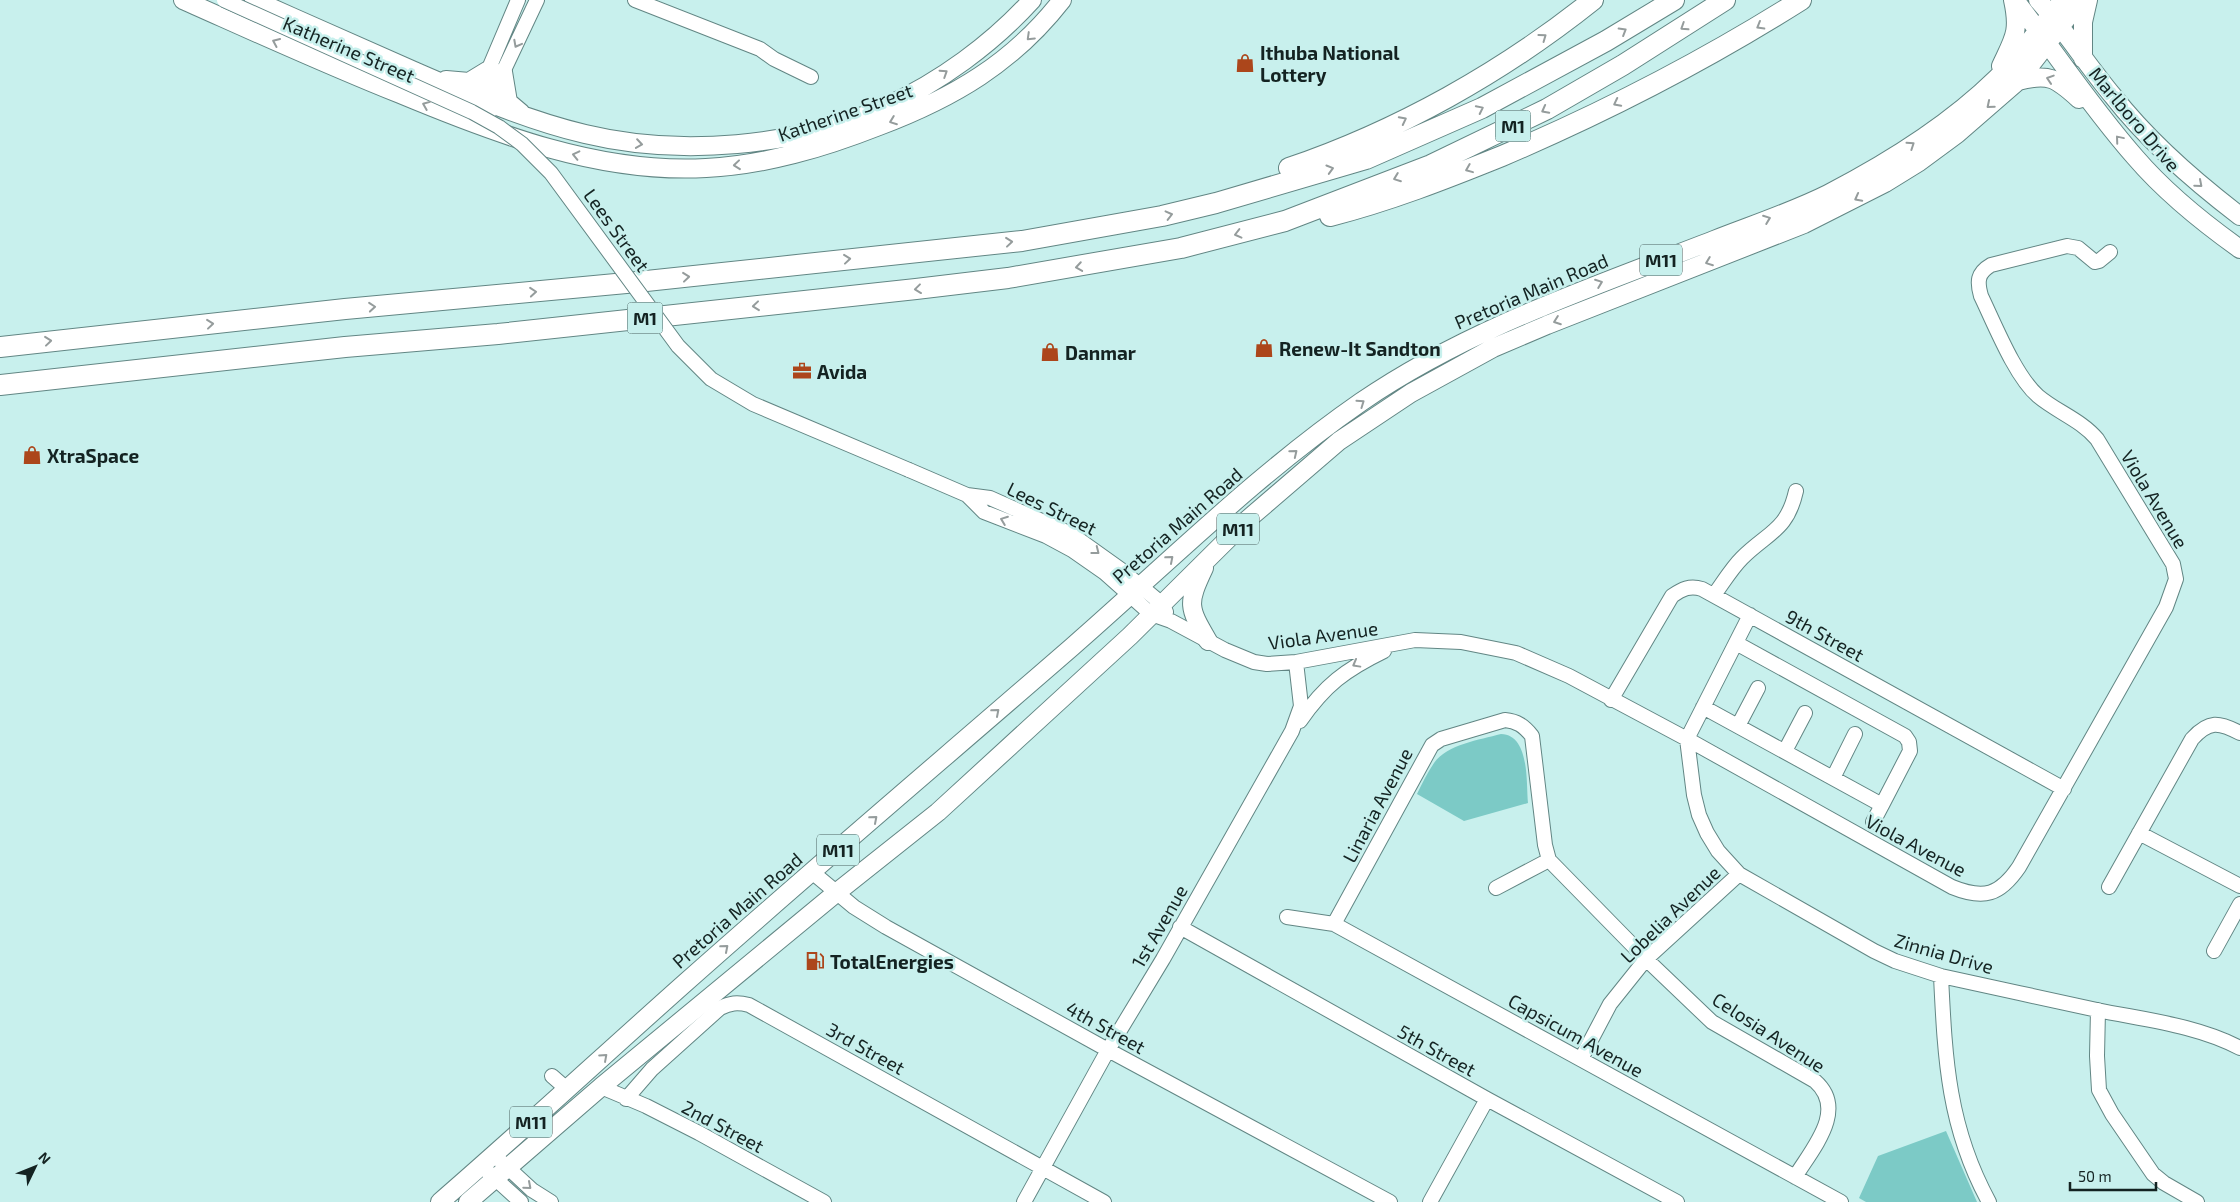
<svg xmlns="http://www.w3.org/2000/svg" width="2240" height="1202" font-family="'Exo 2',sans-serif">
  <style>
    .green { fill: #7ccac6 }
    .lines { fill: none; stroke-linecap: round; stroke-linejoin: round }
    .minor-casing { stroke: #628684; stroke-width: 16 }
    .major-casing { stroke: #628684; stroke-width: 20 }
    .highway-casing { stroke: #628684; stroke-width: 22 }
    .minor { stroke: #fff; stroke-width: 14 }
    .major { stroke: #fff; stroke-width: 18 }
    .highway { stroke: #fff; stroke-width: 20 }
    .minor-bridge-casing { stroke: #628684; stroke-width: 16; stroke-linecap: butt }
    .minor-bridge { stroke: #fff; stroke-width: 14 }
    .oneway { stroke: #959c9c }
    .labels { text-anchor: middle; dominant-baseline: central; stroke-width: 5; stroke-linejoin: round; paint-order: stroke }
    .shield { fill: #c8f0ed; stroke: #4a605f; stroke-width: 1 }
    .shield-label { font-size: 18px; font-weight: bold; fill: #142322 }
    .street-label { font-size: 19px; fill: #142322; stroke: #c8f0ed }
    .poi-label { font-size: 19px; font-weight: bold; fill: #142322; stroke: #c8f0ed; text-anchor: start }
  </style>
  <rect width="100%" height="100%" fill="#c8f0ed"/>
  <path class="green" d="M 1501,734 C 1530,735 1526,782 1528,803 L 1464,821 L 1417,794 C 1422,784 1427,773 1434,763 C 1448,744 1479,740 1501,734 Z
    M 1946,1131 L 1977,1202 L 1866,1202 L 1859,1198 L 1878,1156 Z"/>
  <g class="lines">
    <g class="minor-casing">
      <path id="minor" d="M 635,0 L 760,49 L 774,59 L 811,77
        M 475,106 L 490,66 L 518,0
        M 489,113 L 490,104 L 503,72 L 537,0
        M 909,470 L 967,495 L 990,498 L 1071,534 L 1120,569 L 1162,604 L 1166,612
        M 967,495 L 984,512 L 1046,536 L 1072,550 L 1105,573 L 1151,614 L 1171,621 L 1225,650 L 1254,662 L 1267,664 L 1296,662 L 1415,640 L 1461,642 L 1516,653 L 1569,676 L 1687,739 L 1952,887 C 1984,900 2000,895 2019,867 L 2166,607 L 2176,579 L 2173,564 L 2097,439 C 2081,420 2057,412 2038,396 C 2015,376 1995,325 1981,296 C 1977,282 1977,273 1991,265 L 2067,246 L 2078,248 L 2095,262 L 2099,261 L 2110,252
        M 1714,595 C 1723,583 1731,569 1742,558 C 1768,532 1787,531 1796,491
        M 1750,615 L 1687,739 L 1694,795 L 1699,815 L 1707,833 L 1718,851 L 1739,874 L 1874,951 L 1895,961 L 1941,976 C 1993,987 2045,999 2097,1010 C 2145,1020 2196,1025 2240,1048
        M 1736,643 L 1905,736 L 1909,742 L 1910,751 L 1882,805
        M 1611,700 L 1672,596 C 1682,589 1690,585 1702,589 L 2064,789
        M 1703,707 L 1882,805 L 1873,822
        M 1300,721 C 1325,685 1345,670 1384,651
        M 1738,726 L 1758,688
        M 1785,751 L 1805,713
        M 1833,778 L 1855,734
        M 2139,833 L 2240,886
        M 812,872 L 854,907 L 886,927 L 1108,1050 L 1390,1202
        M 2109,887 L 2192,739 C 2209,720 2219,722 2240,733
        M 1496,888 L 1549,860
        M 1287,917 L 1334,924 L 1841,1202
        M 1334,924 L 1432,745 L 1441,739 L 1505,720 C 1517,721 1524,726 1532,736 L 1545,845 L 1549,860 L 1646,959 L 1712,1022 L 1815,1081 C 1848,1110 1812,1149 1795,1177
        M 1180,927 L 1487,1099 L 1677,1202
        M 2214,951 L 2240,904
        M 1941,976 C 1945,1059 1948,1127 1989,1202
        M 2098,1010 L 2097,1056 L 2099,1090 L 2112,1114 L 2153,1174 L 2164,1183 L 2197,1202
        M 1581,1059 L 1610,1004 L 1646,959 L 1739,874
        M 552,1076 L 568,1090
        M 601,1087 L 646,1106 L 699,1133 L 824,1202
        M 626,1099 L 652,1069 L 720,1008 C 730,1003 737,1002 749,1005 L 1104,1202
        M 493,1154 L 532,1190 L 551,1202
        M 488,1172 L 521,1202
        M 1024,1202 L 1108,1050 L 1163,959 L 1292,731 L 1301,706 L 1296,662
        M 1430,1202 L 1487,1099"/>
    </g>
    <g class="major-casing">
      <path id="major" d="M 183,0 C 255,32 327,65 400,94 C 496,134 600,174 706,168 C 766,165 823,148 879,126 C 953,98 1013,63 1062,0
        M 254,0 C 307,24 360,47 414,71 C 469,95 526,120 585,134 C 680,157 795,147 885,107 C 940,82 992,44 1032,0
        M 2015,0 C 2055,52 2091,107 2135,157 C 2165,192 2202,222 2240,249
        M 2038,0 C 2065,30 2087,65 2113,96 C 2149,142 2194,181 2240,216
        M 2083,59 L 2083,22 L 2088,0
        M 2001,66 C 2014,38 2020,32 2013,0
        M 503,72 L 508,102 L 521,113
        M 446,80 L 469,82 L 487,71
        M 2018,81 C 2049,73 2056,78 2079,99
        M 1204,568 C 1187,604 1188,607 1208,641
        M 440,1202 C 523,1130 603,1056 685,983 C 812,870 943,759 1072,647 C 1167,564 1257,474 1361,402 C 1469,328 1593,287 1714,240 C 1752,225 1792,212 1828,194 C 1888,163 1949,125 1997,78 C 2021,54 2041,26 2063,0
        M 468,1202 L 601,1087 L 836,893 L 938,812 L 1130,636 L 1247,520 L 1339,441 L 1411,393 L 1493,348 L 1547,325 L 1804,224 L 1885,183 L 1919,162 L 1957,134 L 2018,81 L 2081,0"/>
    </g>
    <g class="highway-casing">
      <path id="highway" d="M 1289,168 C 1398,131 1503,72 1593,0
        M 1330,216 C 1389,201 1445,179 1502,156 C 1605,112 1706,60 1801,0
        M 0,347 L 345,309 L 637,282 L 1022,241 L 1162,216 L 1216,203 L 1366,159 L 1482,108 L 1606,41 L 1674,0
        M 0,385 L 345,347 L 498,334 L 916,289 L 1008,278 L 1181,248 L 1285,221 L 1431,165 L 1547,109 L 1623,65 L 1725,0"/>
    </g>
    <use href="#minor" class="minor"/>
    <use href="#major" class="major"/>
    <use href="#highway" class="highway"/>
    <g class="minor-bridge-casing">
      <path id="minor-bridge" d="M 224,0 L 472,112 L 499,127 L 522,144 L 551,173 L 678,346 L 711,379 L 753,404 L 909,470"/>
    </g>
    <use href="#minor-bridge" class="minor-bridge"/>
  </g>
  <defs><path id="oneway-chevron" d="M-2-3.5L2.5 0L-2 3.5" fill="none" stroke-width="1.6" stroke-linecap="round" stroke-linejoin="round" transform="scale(1.25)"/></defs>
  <g class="oneway">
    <use href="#oneway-chevron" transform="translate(1760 26) rotate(150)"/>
    <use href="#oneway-chevron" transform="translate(1684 27) rotate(147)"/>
    <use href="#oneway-chevron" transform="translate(1623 31) rotate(-31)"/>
    <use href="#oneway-chevron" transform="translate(1030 37) rotate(136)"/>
    <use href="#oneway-chevron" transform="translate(1543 37) rotate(-36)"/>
    <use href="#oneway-chevron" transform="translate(276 42) rotate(-156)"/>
    <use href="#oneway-chevron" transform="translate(517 44) rotate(118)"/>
    <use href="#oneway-chevron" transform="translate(944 73) rotate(-33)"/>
    <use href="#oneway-chevron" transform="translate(2050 79) rotate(-162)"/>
    <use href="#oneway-chevron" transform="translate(1617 103) rotate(153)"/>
    <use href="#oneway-chevron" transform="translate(426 105) rotate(-158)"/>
    <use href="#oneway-chevron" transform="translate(1990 105) rotate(140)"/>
    <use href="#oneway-chevron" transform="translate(1480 109) rotate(-26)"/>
    <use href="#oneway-chevron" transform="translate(1545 110) rotate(152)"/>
    <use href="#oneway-chevron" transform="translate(1403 120) rotate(-27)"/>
    <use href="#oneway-chevron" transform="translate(893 121) rotate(159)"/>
    <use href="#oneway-chevron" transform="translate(2119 139) rotate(-130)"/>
    <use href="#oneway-chevron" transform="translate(639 144) rotate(8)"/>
    <use href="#oneway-chevron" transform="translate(1911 145) rotate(-34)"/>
    <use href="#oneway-chevron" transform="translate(576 155) rotate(-167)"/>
    <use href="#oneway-chevron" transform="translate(737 165) rotate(174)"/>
    <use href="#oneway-chevron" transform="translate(1330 169) rotate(-16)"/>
    <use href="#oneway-chevron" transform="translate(1469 169) rotate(158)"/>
    <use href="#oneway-chevron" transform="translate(1397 178) rotate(159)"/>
    <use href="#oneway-chevron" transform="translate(2199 184) rotate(41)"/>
    <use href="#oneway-chevron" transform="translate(1858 198) rotate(152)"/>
    <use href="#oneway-chevron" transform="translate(1169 215) rotate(-14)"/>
    <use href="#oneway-chevron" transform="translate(1767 219) rotate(-21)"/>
    <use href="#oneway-chevron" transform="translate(1238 234) rotate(166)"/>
    <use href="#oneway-chevron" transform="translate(1009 242) rotate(-6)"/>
    <use href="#oneway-chevron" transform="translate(847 259) rotate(-6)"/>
    <use href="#oneway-chevron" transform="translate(1709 262) rotate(159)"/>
    <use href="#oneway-chevron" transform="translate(1079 267) rotate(171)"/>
    <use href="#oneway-chevron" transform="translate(686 277) rotate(-6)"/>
    <use href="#oneway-chevron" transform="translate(1599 283) rotate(-21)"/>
    <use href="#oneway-chevron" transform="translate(918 289) rotate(173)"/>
    <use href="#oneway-chevron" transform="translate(533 292) rotate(-5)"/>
    <use href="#oneway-chevron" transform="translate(756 306) rotate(174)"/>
    <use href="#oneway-chevron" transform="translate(372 307) rotate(-5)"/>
    <use href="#oneway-chevron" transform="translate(1557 321) rotate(160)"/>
    <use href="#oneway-chevron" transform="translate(210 324) rotate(-6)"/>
    <use href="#oneway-chevron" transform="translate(48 341) rotate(-6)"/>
    <use href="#oneway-chevron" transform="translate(1361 403) rotate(-35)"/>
    <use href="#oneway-chevron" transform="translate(1294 453) rotate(-39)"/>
    <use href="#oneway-chevron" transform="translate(1004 520) rotate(-159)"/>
    <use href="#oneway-chevron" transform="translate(1096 551) rotate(38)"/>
    <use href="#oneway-chevron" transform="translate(1170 559) rotate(-41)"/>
    <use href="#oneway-chevron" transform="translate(1356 664) rotate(151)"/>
    <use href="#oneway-chevron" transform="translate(996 712) rotate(-41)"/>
    <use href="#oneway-chevron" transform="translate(874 819) rotate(-41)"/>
    <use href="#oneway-chevron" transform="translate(725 948) rotate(-41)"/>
    <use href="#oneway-chevron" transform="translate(604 1057) rotate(-42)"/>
    <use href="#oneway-chevron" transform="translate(528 1186) rotate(41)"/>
  </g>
  <defs>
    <g id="shop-bare" transform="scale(1.5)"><path d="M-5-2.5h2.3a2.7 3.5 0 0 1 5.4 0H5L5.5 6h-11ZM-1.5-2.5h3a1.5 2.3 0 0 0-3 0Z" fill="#ac461b" stroke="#c8f0ed" stroke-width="2.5" paint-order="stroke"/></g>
    <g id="office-bare" transform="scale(1.5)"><path d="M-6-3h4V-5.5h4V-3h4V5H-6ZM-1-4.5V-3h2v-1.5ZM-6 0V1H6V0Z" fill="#ac461b" stroke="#c8f0ed" stroke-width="2.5" paint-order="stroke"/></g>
    <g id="fuel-bare" transform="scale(1.5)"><path d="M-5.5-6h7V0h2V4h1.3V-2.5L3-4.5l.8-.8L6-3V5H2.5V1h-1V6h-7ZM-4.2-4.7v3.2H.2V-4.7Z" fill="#ac461b" stroke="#c8f0ed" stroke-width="2.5" paint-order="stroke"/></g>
  </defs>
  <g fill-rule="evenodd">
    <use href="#shop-bare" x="1245" y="63"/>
    <use href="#shop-bare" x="1264" y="348"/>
    <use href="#shop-bare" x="1050" y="352"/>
    <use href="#office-bare" x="802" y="371"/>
    <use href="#shop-bare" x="32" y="455"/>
    <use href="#fuel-bare" x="815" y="961"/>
  </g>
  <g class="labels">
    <g class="shield">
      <rect x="1495.5" y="110.5" width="35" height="31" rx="4"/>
      <rect x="1640" y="244.5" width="42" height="31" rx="4"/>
      <rect x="627.5" y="302.5" width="35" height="31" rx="4"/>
      <rect x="1217" y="513.5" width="42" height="31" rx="4"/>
      <rect x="817" y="834.5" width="42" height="31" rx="4"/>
      <rect x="510" y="1106.5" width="42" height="31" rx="4"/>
    </g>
    <g class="shield-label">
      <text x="1513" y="126">M1</text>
      <text x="1661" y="260">M11</text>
      <text x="645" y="318">M1</text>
      <text x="1238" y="529">M11</text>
      <text x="838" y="850">M11</text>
      <text x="531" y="1122">M11</text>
    </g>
    <g class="street-label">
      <text transform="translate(349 49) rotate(23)">Katherine Street</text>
      <text transform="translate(845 112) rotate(-19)">Katherine Street</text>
      <text transform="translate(2135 119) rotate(50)">Marlboro Drive</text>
      <text transform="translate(617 230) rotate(54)">Lees Street</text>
      <text transform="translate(1531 291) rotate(-23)">Pretoria Main Road</text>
      <text transform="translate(2155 499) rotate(59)">Viola Avenue</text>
      <text transform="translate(1052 508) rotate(26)">Lees Street</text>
      <text transform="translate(1177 525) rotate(-41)">Pretoria Main Road</text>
      <text transform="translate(1323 635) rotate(-8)">Viola Avenue</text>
      <text transform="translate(1825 635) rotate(29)">9th Street</text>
      <text transform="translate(1377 805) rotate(-62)">Linaria Avenue</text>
      <text transform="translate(1916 845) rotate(28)">Viola Avenue</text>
      <text transform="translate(737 910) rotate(-41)">Pretoria Main Road</text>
      <text transform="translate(1670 914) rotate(-44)">Lobelia Avenue</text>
      <text transform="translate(1159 926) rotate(-60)">1st Avenue</text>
      <text transform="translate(1944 953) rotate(16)">Zinnia Drive</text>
      <text transform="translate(1106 1027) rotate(29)">4th Street</text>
      <text transform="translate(1769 1032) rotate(33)">Celosia Avenue</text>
      <text transform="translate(1576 1035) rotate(29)">Capsicum Avenue</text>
      <text transform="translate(866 1048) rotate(29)">3rd Street</text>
      <text transform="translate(1437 1050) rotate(29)">5th Street</text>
      <text transform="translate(723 1126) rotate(28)">2nd Street</text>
    </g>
    <g class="poi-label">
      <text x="1260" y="52">Ithuba National<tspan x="1260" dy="22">Lottery</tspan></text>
      <text x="1279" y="348">Renew-It Sandton</text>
      <text x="1065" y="352">Danmar</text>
      <text x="817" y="371">Avida</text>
      <text x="47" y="455">XtraSpace</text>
      <text x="830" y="961">TotalEnergies</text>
    </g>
  </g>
  <g transform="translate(35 1167) rotate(47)" stroke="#c8f0ed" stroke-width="4" paint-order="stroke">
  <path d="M0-4L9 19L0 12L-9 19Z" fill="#142322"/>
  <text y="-8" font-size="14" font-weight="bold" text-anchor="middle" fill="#142322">N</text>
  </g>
  <path d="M2070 1182v8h86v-8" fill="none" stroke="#142322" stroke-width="2.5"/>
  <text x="2078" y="1182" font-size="15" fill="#142322" stroke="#c8f0ed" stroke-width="4" paint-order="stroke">50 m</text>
</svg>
